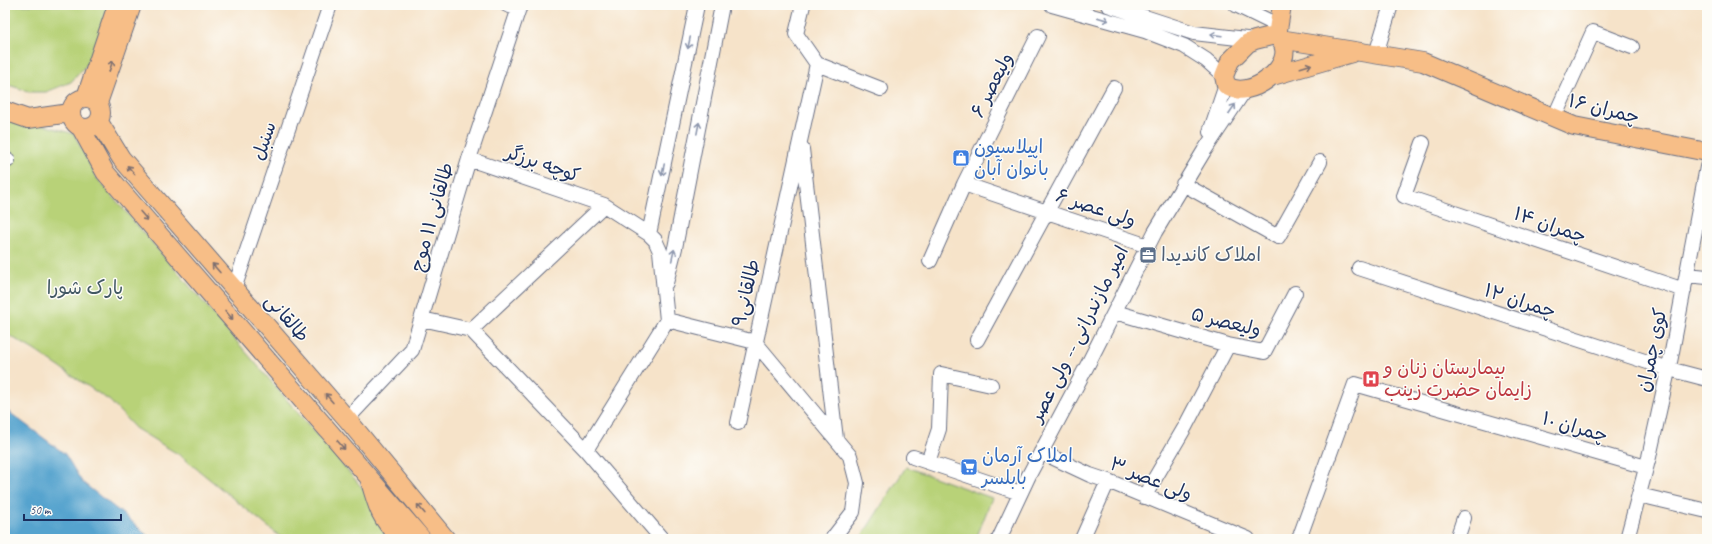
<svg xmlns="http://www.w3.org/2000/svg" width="1712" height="544" font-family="Caveat,'Playpen Sans Arabic',sans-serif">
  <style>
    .green { fill: #b8d278; stroke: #6a806b }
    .water { fill: #54a3ce; stroke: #386996 }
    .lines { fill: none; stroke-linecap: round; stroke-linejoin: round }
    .minor-casing { stroke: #686e83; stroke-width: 16 }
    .major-casing { stroke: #686e83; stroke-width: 20 }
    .minor { stroke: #fff; stroke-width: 14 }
    .major { stroke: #f7be87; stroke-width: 18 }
    .oneway { stroke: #8d97ae }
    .oneway2 { stroke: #7e6f70 }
    .labels { text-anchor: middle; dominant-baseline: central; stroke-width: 3; stroke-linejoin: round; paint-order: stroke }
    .street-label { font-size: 19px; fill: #1b2f5e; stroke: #fdfcf7 }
    .shop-label { font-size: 19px; fill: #366cbe; stroke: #fdfcf7; text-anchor: start }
    .service-label { font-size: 19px; fill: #4e5e75; stroke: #fdfcf7; text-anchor: start }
    .park-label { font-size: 19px; fill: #425864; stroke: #fdfcf7 }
    .health-label { font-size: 19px; fill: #be3a42; stroke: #fdfcf7; text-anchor: start }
  </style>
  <rect width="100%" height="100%" fill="#fdfcf7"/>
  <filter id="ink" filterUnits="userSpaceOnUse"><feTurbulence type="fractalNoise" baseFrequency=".025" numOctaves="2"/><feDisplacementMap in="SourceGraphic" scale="8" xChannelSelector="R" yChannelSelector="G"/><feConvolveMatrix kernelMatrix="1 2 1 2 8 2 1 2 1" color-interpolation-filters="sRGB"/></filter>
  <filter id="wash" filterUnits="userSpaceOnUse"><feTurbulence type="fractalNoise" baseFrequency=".012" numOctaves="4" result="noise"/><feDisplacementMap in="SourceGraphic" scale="16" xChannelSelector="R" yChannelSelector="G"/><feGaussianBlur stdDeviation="0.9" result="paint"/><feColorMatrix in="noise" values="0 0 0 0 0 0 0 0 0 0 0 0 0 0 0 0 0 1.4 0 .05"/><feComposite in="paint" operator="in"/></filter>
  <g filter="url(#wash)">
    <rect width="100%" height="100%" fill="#f6e3c9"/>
    <path class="green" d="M 5,5 L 111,5 L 92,59 L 71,82 L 46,92 L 31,92 L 5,84 Z
      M 5,114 L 74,134 L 96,177 L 406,539 L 283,539 L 181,456 L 135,428 L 110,401 L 34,350 L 5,333 Z
      M 906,467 L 992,498 L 976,539 L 860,539 Z"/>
    <path class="water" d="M 5,409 L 65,454 L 82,482 L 129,519 L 151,539 L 5,539 Z"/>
  </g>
  <g filter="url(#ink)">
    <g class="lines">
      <g class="minor-casing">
        <path id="minor" d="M 507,5 L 519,9
          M 803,5 L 796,34 L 817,64 L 881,89
          M 1052,5 L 1145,31 L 1184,46 L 1206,60 L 1224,76
          M 1108,5 L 1194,33 L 1255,40
          M 1236,5 L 1279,26
          M 1376,54 L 1391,5
          M 1554,118 L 1593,32 L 1632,47
          M 1210,132 L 1226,85
          M 1423,143 L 1404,196 L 1684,290
          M 802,149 L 836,439
          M 5,159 L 8,160
          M 469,159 L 604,205 L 649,234 L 655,240 L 660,251 L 667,320 L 586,450
          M 964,184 L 1148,246
          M 1183,184 L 1278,237 L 1320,162
          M 649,234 L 697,5
          M 930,261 L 964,184 L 1038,36
          M 1359,268 L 1669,369 L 1707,379
          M 1687,275 L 1707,277
          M 666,283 L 675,248 L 722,5
          M 234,289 L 330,5
          M 1115,312 L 1228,345 L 1264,352 L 1295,293
          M 422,319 L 471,330 L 586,450 L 662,539
          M 667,320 L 755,342
          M 471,330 L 604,205
          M 977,340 L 1114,88
          M 755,342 L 850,456 L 857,483 L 853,512 L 832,539
          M 347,419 L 412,350 L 469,159 L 520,5
          M 738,423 L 817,64
          M 1041,452 L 1090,475 L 1108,481 L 1248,539
          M 913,457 L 1020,493
          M 928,462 L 939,429 L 941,374 L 991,385
          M 1639,495 L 1707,511
          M 1144,497 L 1185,427 L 1228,345
          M 999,539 L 1029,475 L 1088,364 L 1155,232 L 1204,151 L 1244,91
          M 1082,539 L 1108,481
          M 1299,539 L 1355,384 L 1646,467
          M 1457,539 L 1464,518
          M 1627,539 L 1649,457 L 1671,357 L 1707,167"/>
      </g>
      <g class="major-casing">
        <path id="major" d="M 1271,36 C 1276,36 1278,37 1281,41 C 1298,65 1248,103 1226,85 L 1224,76 L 1230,61 L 1248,43 L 1255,40 Z
          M 1277,36 L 1282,5
          M 1280,39 L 1423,62 L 1574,126 L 1707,152
          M 1269,77 L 1352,53
          M 86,97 L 117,5
          M71 113a15 15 0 1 1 30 0a15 15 0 1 1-30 0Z
          M 98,103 L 132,5
          M 5,111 L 28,119 L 70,113
          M 99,122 L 121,158 L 347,419 L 446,539
          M 81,128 L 105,172 L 422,539
          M 370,481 C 378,509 380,517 400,539"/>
      </g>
      <use href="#minor" class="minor"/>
      <use href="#major" class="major"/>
    </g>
    <defs><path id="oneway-shaft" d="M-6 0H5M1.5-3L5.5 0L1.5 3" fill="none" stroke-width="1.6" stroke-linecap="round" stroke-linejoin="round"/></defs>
    <g class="oneway">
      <use href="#oneway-shaft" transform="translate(1103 19) rotate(16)"/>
      <use href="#oneway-shaft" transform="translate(1216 35) rotate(-173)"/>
      <use href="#oneway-shaft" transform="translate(689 43) rotate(102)"/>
      <use href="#oneway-shaft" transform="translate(1232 109) rotate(-56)"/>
      <use href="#oneway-shaft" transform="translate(698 128) rotate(-79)"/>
      <use href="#oneway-shaft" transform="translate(663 170) rotate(102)"/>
      <use href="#oneway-shaft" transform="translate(673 255) rotate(-77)"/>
    </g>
    <g class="oneway2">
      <use href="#oneway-shaft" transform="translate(111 66) rotate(-71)"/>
      <use href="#oneway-shaft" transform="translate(1306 66) rotate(-17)"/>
      <use href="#oneway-shaft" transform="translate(131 170) rotate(-131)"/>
      <use href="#oneway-shaft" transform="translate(144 216) rotate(49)"/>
      <use href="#oneway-shaft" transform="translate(216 268) rotate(-131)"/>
      <use href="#oneway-shaft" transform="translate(229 315) rotate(49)"/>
      <use href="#oneway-shaft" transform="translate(329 398) rotate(-131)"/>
      <use href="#oneway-shaft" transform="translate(341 445) rotate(49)"/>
      <use href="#oneway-shaft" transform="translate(421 509) rotate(-130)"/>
    </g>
  </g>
  <defs>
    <g id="shop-square" transform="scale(0.9)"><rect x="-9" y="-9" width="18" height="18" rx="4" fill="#3f7fe0" stroke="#fdfcf7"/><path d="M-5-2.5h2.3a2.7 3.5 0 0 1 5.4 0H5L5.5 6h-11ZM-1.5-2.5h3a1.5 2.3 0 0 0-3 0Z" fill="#fff"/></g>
    <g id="office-square" transform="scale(0.9)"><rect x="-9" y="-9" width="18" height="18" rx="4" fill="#5c6f8a" stroke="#fdfcf7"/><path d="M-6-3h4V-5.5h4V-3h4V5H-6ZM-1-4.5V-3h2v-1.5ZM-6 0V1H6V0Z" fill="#fff"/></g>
    <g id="hospital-square" transform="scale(0.9)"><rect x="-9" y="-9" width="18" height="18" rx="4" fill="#e0444e" stroke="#fdfcf7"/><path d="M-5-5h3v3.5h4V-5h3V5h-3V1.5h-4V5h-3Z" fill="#fff"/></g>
    <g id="supermarket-square" transform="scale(0.9)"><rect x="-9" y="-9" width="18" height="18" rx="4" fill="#3f7fe0" stroke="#fdfcf7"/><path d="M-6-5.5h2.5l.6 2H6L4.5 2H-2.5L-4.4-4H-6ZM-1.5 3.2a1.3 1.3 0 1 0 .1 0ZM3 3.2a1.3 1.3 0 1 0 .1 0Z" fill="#fff"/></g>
  </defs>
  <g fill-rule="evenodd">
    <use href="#shop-square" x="961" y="158"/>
    <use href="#office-square" x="1148" y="255"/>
    <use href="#hospital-square" x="1371" y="379"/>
    <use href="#supermarket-square" x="969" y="467"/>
  </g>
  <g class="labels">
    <g class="street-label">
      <text transform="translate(992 85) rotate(-63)">ولیعصر ۶</text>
      <text transform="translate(1604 109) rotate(14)">چمران ۱۶</text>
      <text transform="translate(264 141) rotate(-71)">سنبل</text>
      <text transform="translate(543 164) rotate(19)">کوچه برزگر</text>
      <text transform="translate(1096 208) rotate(19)">ولی عصر ۶</text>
      <text transform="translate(432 217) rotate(-74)">طالقانی ۱۱ موج</text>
      <text transform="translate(1550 225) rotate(19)">چمران ۱۴</text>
      <text transform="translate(746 293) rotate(-77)">طالقانی۹</text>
      <text transform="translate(1520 301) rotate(18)">چمران ۱۲</text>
      <text transform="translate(287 318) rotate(49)">طالقانی</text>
      <text transform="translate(1226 322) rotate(14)">ولیعصر ۵</text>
      <text transform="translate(1079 334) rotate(-63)">امیر مازندرانی -- ولی عصر</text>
      <text transform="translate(1652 350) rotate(-78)">کوی چمران</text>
      <text transform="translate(1575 427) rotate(16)">چمران ۱۰</text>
      <text transform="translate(1151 479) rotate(22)">ولی عصر ۳</text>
    </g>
    <g class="shop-label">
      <text x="974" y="147">اپیلاسیون<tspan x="974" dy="22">بانوان آبان</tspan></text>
      <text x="982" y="456">املاک آرمان<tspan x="982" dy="22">بابلسر</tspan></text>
    </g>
    <g class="service-label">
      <text x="1161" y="255">املاک کاندیدا</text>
    </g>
    <g class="park-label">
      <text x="85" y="288">پارک شورا</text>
    </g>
    <g class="health-label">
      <text x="1384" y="368">بیمارستان زنان و<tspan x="1384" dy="22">زایمان حضرت زینب</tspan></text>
    </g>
  </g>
  <rect width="1712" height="544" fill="none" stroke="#fdfcf7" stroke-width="20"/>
  <path d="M24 514v6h97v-6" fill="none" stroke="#1b2f5e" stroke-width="2"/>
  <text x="30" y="514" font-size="12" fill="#1b2f5e" stroke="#fdfcf7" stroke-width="3" paint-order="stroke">50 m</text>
</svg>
